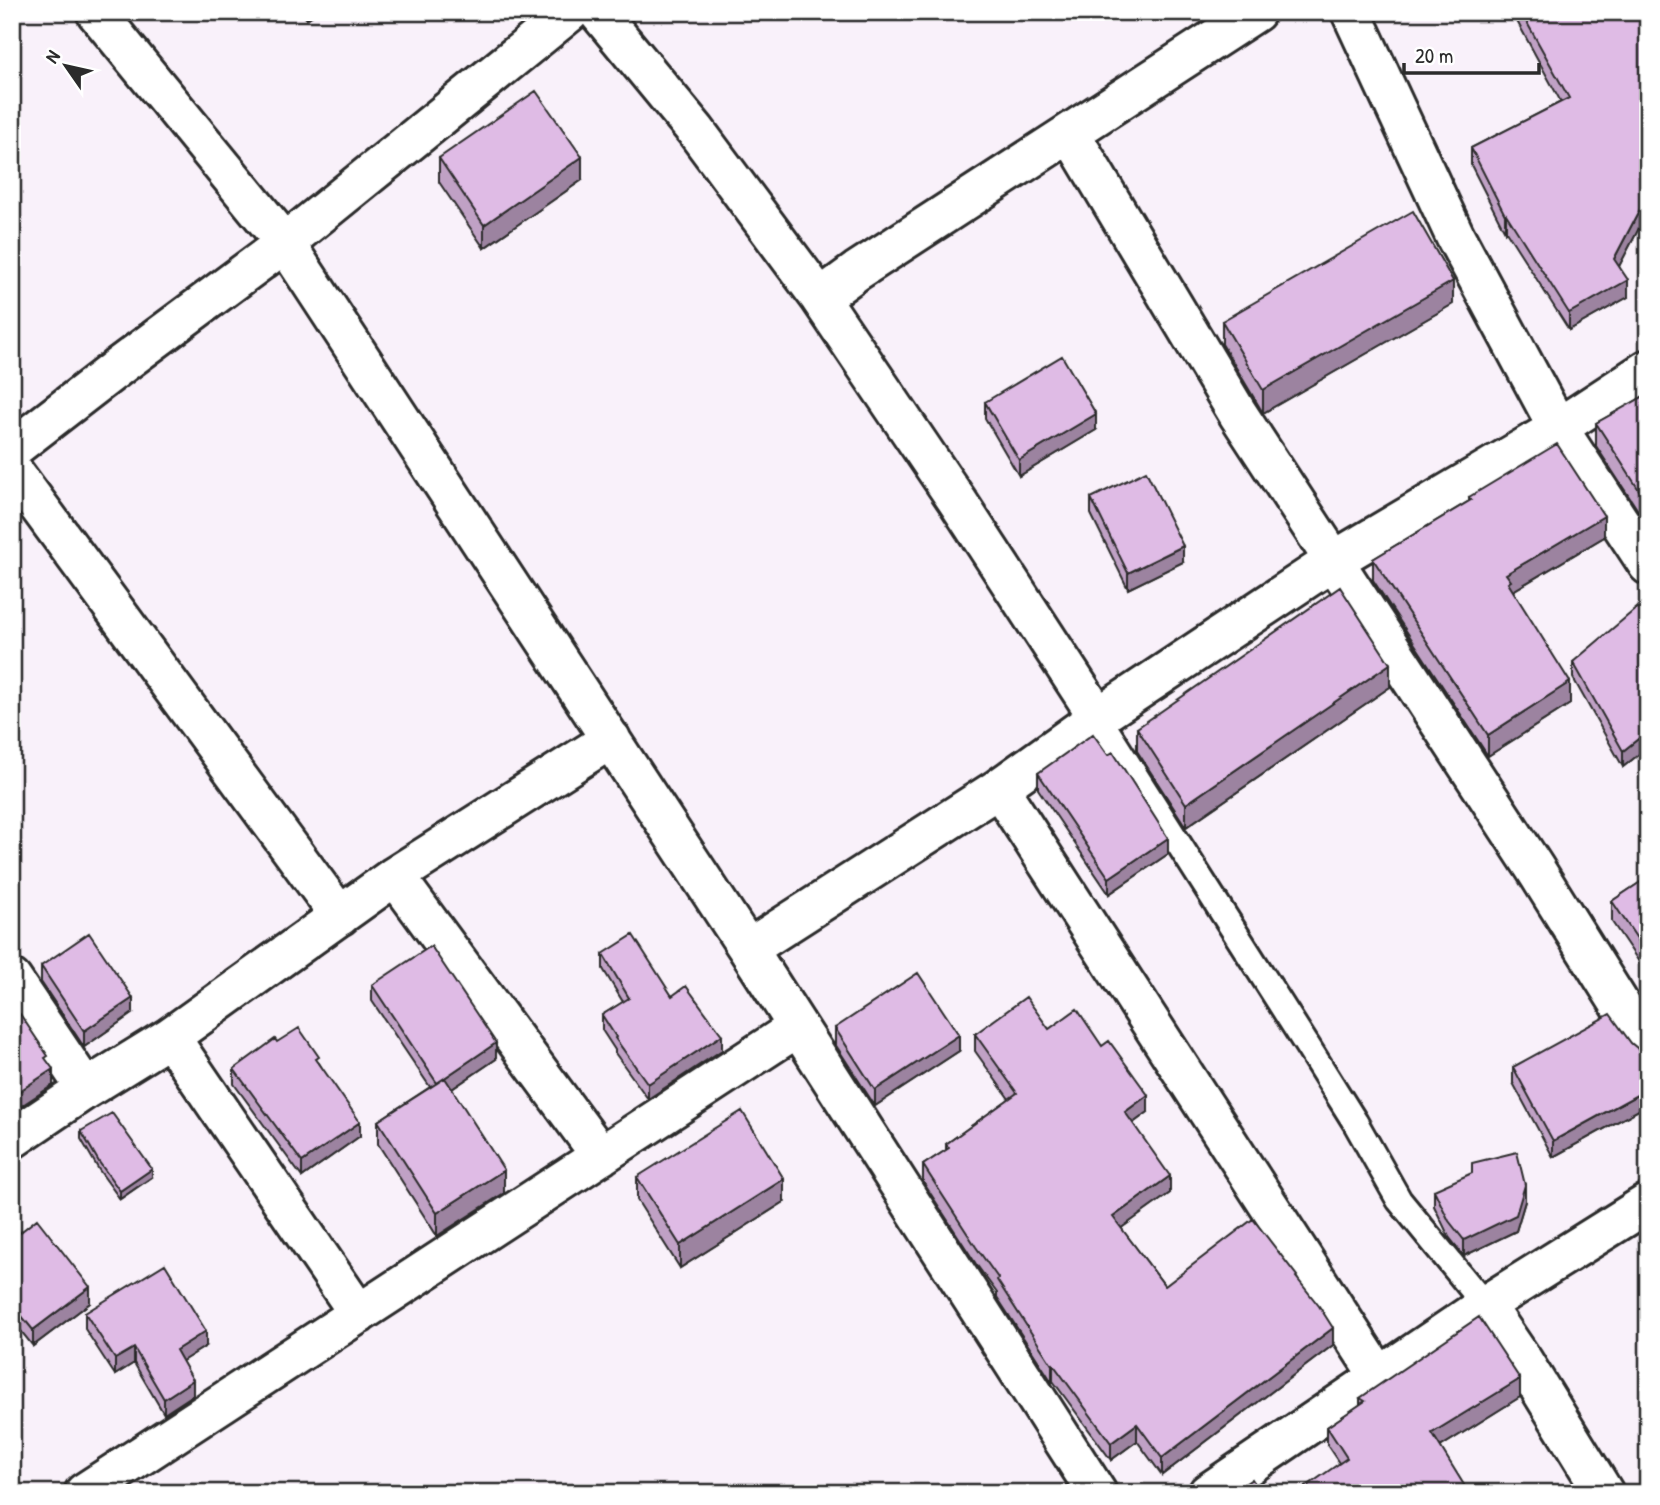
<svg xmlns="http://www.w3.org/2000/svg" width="1660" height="1505" font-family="'Patrick Hand',sans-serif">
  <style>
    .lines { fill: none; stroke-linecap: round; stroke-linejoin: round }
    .service-casing { stroke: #2b2b2b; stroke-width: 30 }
    .minor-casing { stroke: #2b2b2b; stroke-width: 44 }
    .service { stroke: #fff; stroke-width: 24 }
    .minor { stroke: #fff; stroke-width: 38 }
    .wall { fill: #c0a1c5; stroke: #2b2b2b; stroke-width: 2 }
    .shaded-wall { fill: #9c83a0; stroke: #2b2b2b; stroke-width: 2 }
    .building { fill: #dfbbe5; stroke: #2b2b2b; stroke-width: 2 }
  </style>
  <rect width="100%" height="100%" fill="#f9f1fa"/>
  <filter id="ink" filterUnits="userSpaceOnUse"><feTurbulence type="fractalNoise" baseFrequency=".0143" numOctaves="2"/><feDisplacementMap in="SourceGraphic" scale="14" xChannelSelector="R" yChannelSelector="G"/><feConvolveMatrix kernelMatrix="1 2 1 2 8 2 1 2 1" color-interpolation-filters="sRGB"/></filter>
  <g filter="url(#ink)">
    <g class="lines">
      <g class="service-casing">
        <path id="service" d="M 1098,717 L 1308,1047 L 1355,1122 L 1399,1200 L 1485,1305"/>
      </g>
      <g class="minor-casing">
        <path id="minor" d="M 96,12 L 285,243 L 748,949 L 999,788 L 1098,717 L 1333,561 L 1558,428 L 1648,369
          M 598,12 L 696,131 L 820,298 L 857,271 L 1256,12
          M 1351,12 L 1455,236 L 1558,428 L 1648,565
          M 1070,133 L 1238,414 L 1534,867 L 1636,1030 L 1648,1045
          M 820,298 L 958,502 L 1098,717
          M 12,449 L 122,364 L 285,243 L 570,12
          M 12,470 L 340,916
          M 999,788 L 1379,1376
          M 395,876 L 601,1156
          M 748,949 L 1097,1493
          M 12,979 L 86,1089
          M 170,1037 L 359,1314
          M 12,1139 L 86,1089 L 170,1037 L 395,876 L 611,739
          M 1485,1305 L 1523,1361 L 1604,1493
          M 84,1493 L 798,1027
          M 1208,1493 L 1485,1305 L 1648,1203"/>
      </g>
      <use href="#service" class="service"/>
      <use href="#minor" class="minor"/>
    </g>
    <path class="wall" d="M 300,12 L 317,12 L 307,19 Z
      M 345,12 L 419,12 L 414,16 L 364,16 Z
      M 1512,12 L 1648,12 L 1648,211 L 1619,266 L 1628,297 L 1569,330 L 1506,231 L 1505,232 L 1471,165 L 1471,148 L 1561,102 Z
      M 439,158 L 582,180 L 484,248 L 439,182 Z
      M 1453,304 L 1263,413 L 1222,344 L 1222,321 Z
      M 1648,394 L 1641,515 L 1596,446 L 1596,423 Z
      M 985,402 L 1096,430 L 1019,476 L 985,418 Z
      M 1469,497 L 1604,537 L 1513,591 L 1570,704 L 1488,756 L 1373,580 L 1373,559 L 1469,501 Z
      M 1091,498 L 1183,562 L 1128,589 L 1091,514 Z
      M 1648,622 L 1648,747 L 1623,767 L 1573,678 L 1573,662 Z
      M 1390,687 L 1186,827 L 1137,751 L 1137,728 Z
      M 1108,755 L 1168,854 L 1109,894 L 1038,789 L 1038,773 Z
      M 1648,877 L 1648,975 L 1612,922 L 1612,901 Z
      M 603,954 L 672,996 L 722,1050 L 648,1099 L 615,1053 L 615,1050 L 602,1030 L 602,1015 L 623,1002 L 603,969 Z
      M 41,966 L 133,1013 L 84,1047 L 41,982 Z
      M 372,985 L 496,1059 L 452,1089 L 504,1193 L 437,1236 L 378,1144 L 378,1121 L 430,1087 L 372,1001 Z
      M 835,1028 L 959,1051 L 875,1106 L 835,1044 Z
      M 1049,1029 L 1102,1046 L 1148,1112 L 1133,1123 L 1170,1193 L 1121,1228 L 1165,1286 L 1297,1278 L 1333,1345 L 1162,1475 L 1137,1441 L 1111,1460 L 1053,1381 L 1052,1382 L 997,1297 L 997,1293 L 976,1264 L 923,1182 L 923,1165 L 946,1150 L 946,1144 L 1009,1099 L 975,1051 L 975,1034 Z
      M 277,1042 L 319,1063 L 360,1136 L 302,1177 L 234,1084 L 234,1069 Z
      M 1513,1067 L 1648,1067 L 1648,1105 L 1553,1157 L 1513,1083 Z
      M 81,1131 L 152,1177 L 120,1199 L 99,1170 L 81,1139 Z
      M 637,1177 L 784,1202 L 680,1268 L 637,1200 Z
      M 1434,1190 L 1525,1201 L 1516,1231 L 1464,1256 L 1449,1237 L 1434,1206 Z
      M 12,1239 L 90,1303 L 33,1346 L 12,1320 Z
      M 85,1313 L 206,1346 L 182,1361 L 193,1395 L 164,1414 L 134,1363 L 115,1375 L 85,1329 Z
      M 1520,1397 L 1440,1447 L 1339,1463 L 1327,1445 L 1327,1427 L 1360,1405 L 1360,1398 Z"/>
    <path class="shaded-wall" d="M 307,12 L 317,12 L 307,19 Z
      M 1070,12 L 1076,12 L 1070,17 Z
      M 15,128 L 15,136 L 12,138 L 12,130 Z
      M 582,157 L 582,180 L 484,248 L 484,225 Z
      M 1648,194 L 1648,211 L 1614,276 L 1614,259 Z
      M 1506,214 L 1506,231 L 1505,232 L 1505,215 Z
      M 1628,280 L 1628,297 L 1569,330 L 1569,313 Z
      M 1453,281 L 1453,304 L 1263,413 L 1263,390 Z
      M 1096,414 L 1096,430 L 1019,476 L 1019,460 Z
      M 1648,489 L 1648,511 L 1641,515 L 1641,493 Z
      M 1604,516 L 1604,537 L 1511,592 L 1506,574 Z
      M 1183,546 L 1183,562 L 1128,589 L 1128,573 Z
      M 1390,664 L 1390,687 L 1186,827 L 1186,804 Z
      M 1570,682 L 1570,704 L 1488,756 L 1488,735 Z
      M 1648,731 L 1648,747 L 1623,767 L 1623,751 Z
      M 1168,838 L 1168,854 L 1109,894 L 1109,878 Z
      M 133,998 L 133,1013 L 84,1047 L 84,1031 Z
      M 722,1035 L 722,1050 L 648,1099 L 648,1084 Z
      M 959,1035 L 959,1051 L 875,1106 L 875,1090 Z
      M 496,1043 L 496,1059 L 437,1099 L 437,1083 Z
      M 53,1069 L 53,1085 L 12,1112 L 12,1096 Z
      M 1648,1089 L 1648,1105 L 1553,1157 L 1553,1141 Z
      M 1148,1095 L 1148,1112 L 1125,1129 L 1125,1112 Z
      M 360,1122 L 360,1136 L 302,1177 L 302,1162 Z
      M 152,1169 L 152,1177 L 120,1199 L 120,1191 Z
      M 504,1170 L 504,1193 L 437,1236 L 437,1213 Z
      M 1170,1176 L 1170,1193 L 1113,1234 L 1113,1217 Z
      M 784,1179 L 784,1202 L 680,1268 L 680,1245 Z
      M 1525,1185 L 1525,1201 L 1516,1231 L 1464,1256 L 1464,1240 Z
      M 90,1287 L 90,1303 L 33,1346 L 33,1330 Z
      M 1333,1328 L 1333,1345 L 1162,1475 L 1162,1458 Z
      M 206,1331 L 206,1346 L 176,1365 L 176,1350 Z
      M 134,1348 L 134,1363 L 115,1375 L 115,1359 Z
      M 1053,1364 L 1053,1381 L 1052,1382 L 1052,1365 Z
      M 1520,1379 L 1520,1397 L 1432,1452 L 1432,1433 Z
      M 193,1380 L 193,1395 L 164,1414 L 164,1399 Z
      M 1137,1424 L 1137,1441 L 1111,1460 L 1111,1443 Z"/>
    <path class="building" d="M 1521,12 L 1648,12 L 1648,194 L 1614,259 L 1628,280 L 1569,313 L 1506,214 L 1505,215 L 1471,148 L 1569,98 Z
      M 536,91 L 582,157 L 484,225 L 439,158 Z
      M 1413,211 L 1453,281 L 1263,390 L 1222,321 Z
      M 1062,356 L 1096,414 L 1019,460 L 985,402 Z
      M 1648,394 L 1648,489 L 1641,493 L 1596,423 Z
      M 1557,444 L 1604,516 L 1506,574 L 1511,581 L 1508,583 L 1570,682 L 1488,735 L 1373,559 L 1471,500 L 1469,497 Z
      M 1146,471 L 1183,546 L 1128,573 L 1091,498 Z
      M 1340,587 L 1390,664 L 1186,804 L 1137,728 Z
      M 1638,607 L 1648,622 L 1648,731 L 1623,751 L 1573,662 Z
      M 1093,734 L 1108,755 L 1113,752 L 1168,838 L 1109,878 L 1038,773 Z
      M 1648,877 L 1648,955 L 1612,901 Z
      M 89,933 L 133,998 L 84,1031 L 41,966 Z
      M 633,935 L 672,996 L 686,986 L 722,1035 L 648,1084 L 615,1038 L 616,1037 L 602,1015 L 629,998 L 603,954 Z
      M 431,946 L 496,1043 L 437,1083 L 372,985 Z
      M 918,973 L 959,1035 L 875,1090 L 835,1028 Z
      M 1026,997 L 1049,1029 L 1077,1009 L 1102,1046 L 1109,1041 L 1148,1095 L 1125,1112 L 1170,1176 L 1113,1217 L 1165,1286 L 1253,1219 L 1297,1276 L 1296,1277 L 1319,1306 L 1333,1328 L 1162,1458 L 1137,1424 L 1111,1443 L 1053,1364 L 1052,1365 L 997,1280 L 998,1278 L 976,1247 L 923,1165 L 949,1148 L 946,1144 L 1017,1093 L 975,1034 Z
      M 20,1014 L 48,1056 L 45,1058 L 53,1069 L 12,1096 L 12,1019 Z
      M 1610,1014 L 1631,1043 L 1637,1048 L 1648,1067 L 1648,1089 L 1553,1141 L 1513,1067 Z
      M 299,1028 L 319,1057 L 316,1059 L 360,1122 L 302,1162 L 234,1069 L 275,1039 L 277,1042 Z
      M 445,1078 L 504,1170 L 437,1213 L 378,1121 Z
      M 742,1111 L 784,1179 L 680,1245 L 637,1177 Z
      M 112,1113 L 152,1169 L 120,1191 L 99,1162 L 81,1131 Z
      M 1517,1152 L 1525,1185 L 1516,1215 L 1464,1240 L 1449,1221 L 1434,1190 L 1472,1173 L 1472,1163 Z
      M 37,1219 L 90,1287 L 33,1330 L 12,1304 L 12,1239 Z
      M 165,1264 L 206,1331 L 176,1350 L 193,1380 L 164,1399 L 134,1348 L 115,1359 L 85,1313 Z
      M 1479,1317 L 1520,1379 L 1432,1433 L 1469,1493 L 1297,1493 L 1347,1458 L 1327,1427 L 1365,1401 L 1360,1398 Z
      M 1252,1479 L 1261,1493 L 1232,1493 Z"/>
  </g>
  <rect width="1660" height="1505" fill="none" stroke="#fff" stroke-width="42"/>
  <rect x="21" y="21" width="1618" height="1463" fill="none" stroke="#2b2b2b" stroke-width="2.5" filter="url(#ink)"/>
  <g transform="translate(66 66) rotate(304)" stroke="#ffffff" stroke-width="5" paint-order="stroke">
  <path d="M0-5L12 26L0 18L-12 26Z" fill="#2b2b2b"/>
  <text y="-10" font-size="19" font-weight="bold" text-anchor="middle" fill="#2b2b2b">N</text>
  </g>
  <path d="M1404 63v10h135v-10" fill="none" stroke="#2b2b2b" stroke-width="3.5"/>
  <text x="1415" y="63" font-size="21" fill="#2b2b2b" stroke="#ffffff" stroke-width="5" paint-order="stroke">20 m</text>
</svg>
